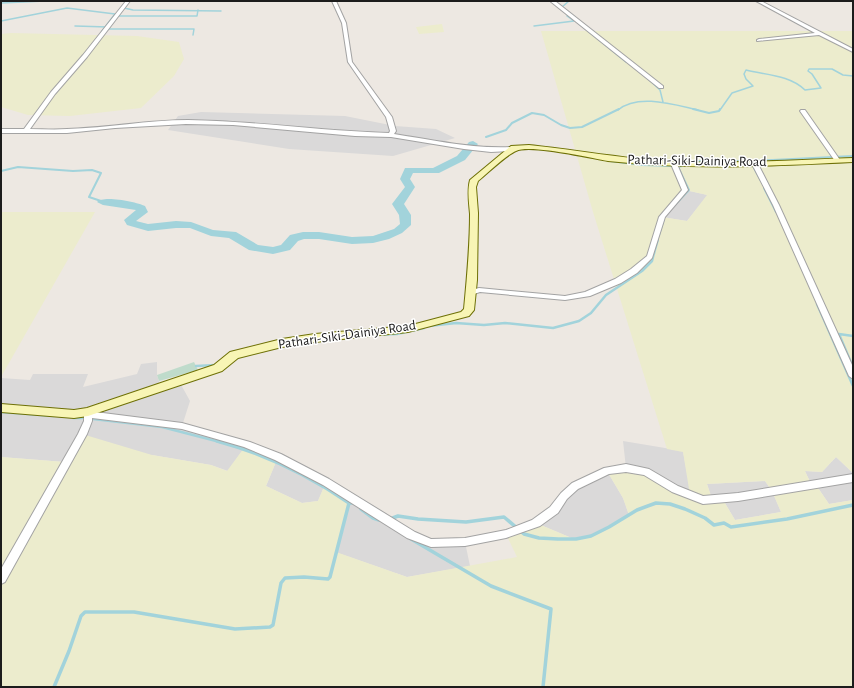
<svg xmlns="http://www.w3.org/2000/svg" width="854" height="688" font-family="'Alegreya Sans',sans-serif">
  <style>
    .residential { fill: #dad9d9 }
    .farmland { fill: #ececcd; fill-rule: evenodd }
    .wetland { fill: #bfdbcb }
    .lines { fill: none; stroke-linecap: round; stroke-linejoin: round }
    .stream-far3 { stroke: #a2d3db; stroke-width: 1.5 }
    .stream-far2 { stroke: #a2d3db; stroke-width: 2 }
    .stream-far1 { stroke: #a2d3db; stroke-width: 2.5 }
    .stream { stroke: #a2d3db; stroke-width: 3.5 }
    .river { fill: #a2d3db; fill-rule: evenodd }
    .minor-casing { stroke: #a3a3a3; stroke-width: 2 }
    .secondary-casing { stroke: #6e7006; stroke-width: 2 }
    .minor { fill: #fff; fill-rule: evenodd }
    .secondary { fill: #f8f5b5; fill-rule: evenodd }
    .labels { text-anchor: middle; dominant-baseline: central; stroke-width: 3; stroke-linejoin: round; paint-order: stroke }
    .street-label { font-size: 14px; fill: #1c1c1c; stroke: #fff }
  </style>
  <rect width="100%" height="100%" fill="#ede8e2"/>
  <path class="residential" d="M 201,112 L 345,116 L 395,126 L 436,129 L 455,138 L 393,156 L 289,149 L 168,130 L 178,116 Z
    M 685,190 L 708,195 L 687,221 L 662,217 Z
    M 157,362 L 157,375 L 161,388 L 179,381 L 190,401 L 182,426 L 247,444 L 228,471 L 211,465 L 152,455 L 65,462 L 1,457 L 1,378 L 30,380 L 33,374 L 88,374 L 83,387 L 137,374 L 141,364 Z
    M 623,441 L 683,451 L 691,495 L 626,468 Z
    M 278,457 L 326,482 L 318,501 L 302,503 L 266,486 Z
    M 836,457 L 853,473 L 853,500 L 829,504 L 816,485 L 812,486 L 805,471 L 822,472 Z
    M 607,471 L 623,498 L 629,515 L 591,536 L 574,539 L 536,523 L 564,496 Z
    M 765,481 L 772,491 L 781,512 L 735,520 L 722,498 L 712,499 L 707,484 Z
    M 350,497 L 431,543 L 465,542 L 470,566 L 407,577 L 335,552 Z"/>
  <path class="farmland" d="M 442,24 L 444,32 L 419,34 L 416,27 Z
    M 541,31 L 853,31 L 853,473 L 836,457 L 822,472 L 805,471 L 812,486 L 816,485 L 829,504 L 853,500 L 853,687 L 1,687 L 1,457 L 65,462 L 82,434 L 152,455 L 211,465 L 227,471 L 247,444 L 278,457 L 266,486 L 302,503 L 318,501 L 326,482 L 350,497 L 336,552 L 407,577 L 517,557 L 506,534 L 536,523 L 574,539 L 591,536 L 629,515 L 623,498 L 607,471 L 646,472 L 690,495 L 683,452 L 667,449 L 593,212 ZM 685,190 L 707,195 L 687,221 L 662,217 ZM 765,481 L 772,491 L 781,512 L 735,520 L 722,498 L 712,499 L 707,484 Z
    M 11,33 L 137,36 L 179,42 L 184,59 L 174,76 L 141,108 L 70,116 L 28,115 L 1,107 L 1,34 Z
    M 1,212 L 95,212 L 1,377 Z"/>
  <path class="wetland" d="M 194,362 L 198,370 L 159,381 L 157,375 Z"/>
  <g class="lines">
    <path class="stream-far3" d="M 569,1 L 562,7 L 571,14
      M 1,3 L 45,1
      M 124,8 L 133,10 L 221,11
      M 119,14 L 118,16 L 197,16 L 198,10
      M 1,21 L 67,8 L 115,14 L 102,31
      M 578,23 L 626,62
      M 75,26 L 108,27 L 108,29 L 194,29 L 193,35
      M 534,26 L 574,21 L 567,16 L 569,15
      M 646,77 L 660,90 L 663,102
      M 618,110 C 638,93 675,105 698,110
      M 720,110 L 732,93 L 753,86 L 746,79 L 744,74 L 746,70 C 766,75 790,75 805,90 L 821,88 L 812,74 L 808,71 L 809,69 L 832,69 L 843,75 L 853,76"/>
    <path class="stream-far2" d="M 693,109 L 709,113 L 719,111 L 720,109
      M 486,137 L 506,130 L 512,123 L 532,113 L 544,115 L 561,125 L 570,128 L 582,127 L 619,109
      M 610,161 L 642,165 L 673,166
      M 679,161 L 750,161 L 853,156
      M 753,166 L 761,181
      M 1,171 L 18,167 L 73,171 L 92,170 L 101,173 L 89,197 L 101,201
      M 764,188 L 776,212
      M 673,207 L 689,190 L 678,167 L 682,166
      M 659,235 L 664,219
      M 654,254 L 658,240"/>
    <path class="stream-far1" d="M 817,304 L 853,386
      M 429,326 L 456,323 L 484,325 L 505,323 L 553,328 L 579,321 L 591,313 L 606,295 L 642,271 L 652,261 L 654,253
      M 374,335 L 397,334 L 424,328
      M 853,336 L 839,334 L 853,367
      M 196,366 L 216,365
      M 1,412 L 54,416
      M 73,418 L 82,418
      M 93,419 L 162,427 L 220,442"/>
    <path class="stream" d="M 217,441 C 265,454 308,475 349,503
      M 361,509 L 373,518 L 379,520
      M 390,519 L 398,516 L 418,519 L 466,522 L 504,517 L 524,534 L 539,538 L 558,539 L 576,539 L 591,536 L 609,527 L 637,510 L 656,503 L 670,504 L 685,509 L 705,518 L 714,525 L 724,523 L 731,527 L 787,519 L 853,505
      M 411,539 L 491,586 L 551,609 L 543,687
      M 54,687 L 69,651 L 81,616 L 85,612 L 134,612 L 235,629 L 270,627 L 273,625 L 281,583 L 285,578 L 304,577 L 328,579 L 330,577 L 349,503 L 354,503"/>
    <path class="river" d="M 473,141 L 478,144 L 465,160 L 439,173 L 413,173 L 410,179 L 415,187 L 404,204 L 411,215 L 411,225 L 402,233 L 389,239 L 373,243 L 352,244 L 319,239 L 304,239 L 298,241 L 290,250 L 273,254 L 249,250 L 229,238 L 211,236 L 190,228 L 176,228 L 148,231 L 127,225 L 124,220 L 136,210 L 103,205 L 97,202 C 103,195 137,202 145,206 L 148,212 L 136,221 L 148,224 L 176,221 L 191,222 L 213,230 L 236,232 L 258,245 L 273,247 L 281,245 L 290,235 L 303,232 L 319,232 L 352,237 L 373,236 L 394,229 L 400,224 L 399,215 L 392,204 L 405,187 L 400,179 L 405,168 L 433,168 L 457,156 L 469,142 Z"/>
    <g class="minor-casing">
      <path id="minor" d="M 126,1 L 130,1 L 87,57 L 55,94 L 30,129 C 42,129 54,130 67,129 C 107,128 148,120 188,120 C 255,121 322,131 389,133 L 390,131 L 386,117 L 348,62 L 342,23 L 332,1 L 336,1 L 346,23 L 352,62 L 392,117 L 396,131 L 394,134 C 433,140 472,149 512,147 L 515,149 L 512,151 L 491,152 L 464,149 L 391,137 L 355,136 L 233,125 L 186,124 L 115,128 L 67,133 L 1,133 L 1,129 L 24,129 L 51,92 L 83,55 Z
        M 550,1 L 555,1 L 663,86 L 663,88 L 659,88 Z
        M 756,1 L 761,1 L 853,49 L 853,52 L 819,35 L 757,41 L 757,40 L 759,39 L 815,33 Z
        M 801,110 L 805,110 L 840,160 L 839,161 L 835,161 L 800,111 Z
        M 674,162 L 677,164 L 688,190 L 665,217 L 652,258 L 637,273 L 621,283 L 590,296 L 565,300 L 480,292 L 471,295 L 467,293 L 468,291 L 479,288 L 565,296 L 585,292 L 615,279 L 631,269 L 647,256 L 659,217 L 682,190 L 671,164 Z
        M 755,162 L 758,164 L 779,205 L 853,367 L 853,379 L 849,376 L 773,205 L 752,164 Z
        M 88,409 L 95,412 L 182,423 L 250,442 L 281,454 L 329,479 L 415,532 L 431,539 L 465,538 L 506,530 L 532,520 L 550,507 L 561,493 L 572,483 L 604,468 L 626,464 L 649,469 L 678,486 L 703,496 L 738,493 L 853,474 L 853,482 L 738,501 L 703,504 L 672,492 L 644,475 L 626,472 L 609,474 L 578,489 L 567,499 L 558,513 L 540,526 L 506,538 L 465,546 L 431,547 L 407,538 L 323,485 L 275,460 L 244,447 L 182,429 L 92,418 L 92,421 L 87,434 L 5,582 L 1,584 L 1,569 L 78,434 L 84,421 L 84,412 L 85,410 Z"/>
    </g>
    <g class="secondary-casing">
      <path id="secondary" d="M 529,145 C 577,150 625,159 674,162 C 733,164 794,160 853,158 L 853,162 C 771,166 690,170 608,161 C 590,158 530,144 516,151 C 506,155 487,174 478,181 L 476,187 L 478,213 L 477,280 L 474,310 L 469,316 L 408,332 L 315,342 L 282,347 L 238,358 L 222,371 L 88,416 L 74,418 L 1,412 L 1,404 L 74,410 L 87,408 L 214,365 L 230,352 L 282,339 L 315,334 L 408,326 L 461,312 L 464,309 C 467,278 470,245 470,214 C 469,202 467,191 470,180 L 511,146 Z"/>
    </g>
    <use href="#minor" class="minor"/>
    <use href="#secondary" class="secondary"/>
  </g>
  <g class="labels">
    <g class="street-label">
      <text transform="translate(697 161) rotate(1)">Pathari-Siki-Dainiya Road</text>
      <text transform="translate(347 335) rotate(-8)">Pathari-Siki-Dainiya Road</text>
    </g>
  </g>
  <rect width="854" height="688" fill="none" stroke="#1c1c1c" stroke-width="4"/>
</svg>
